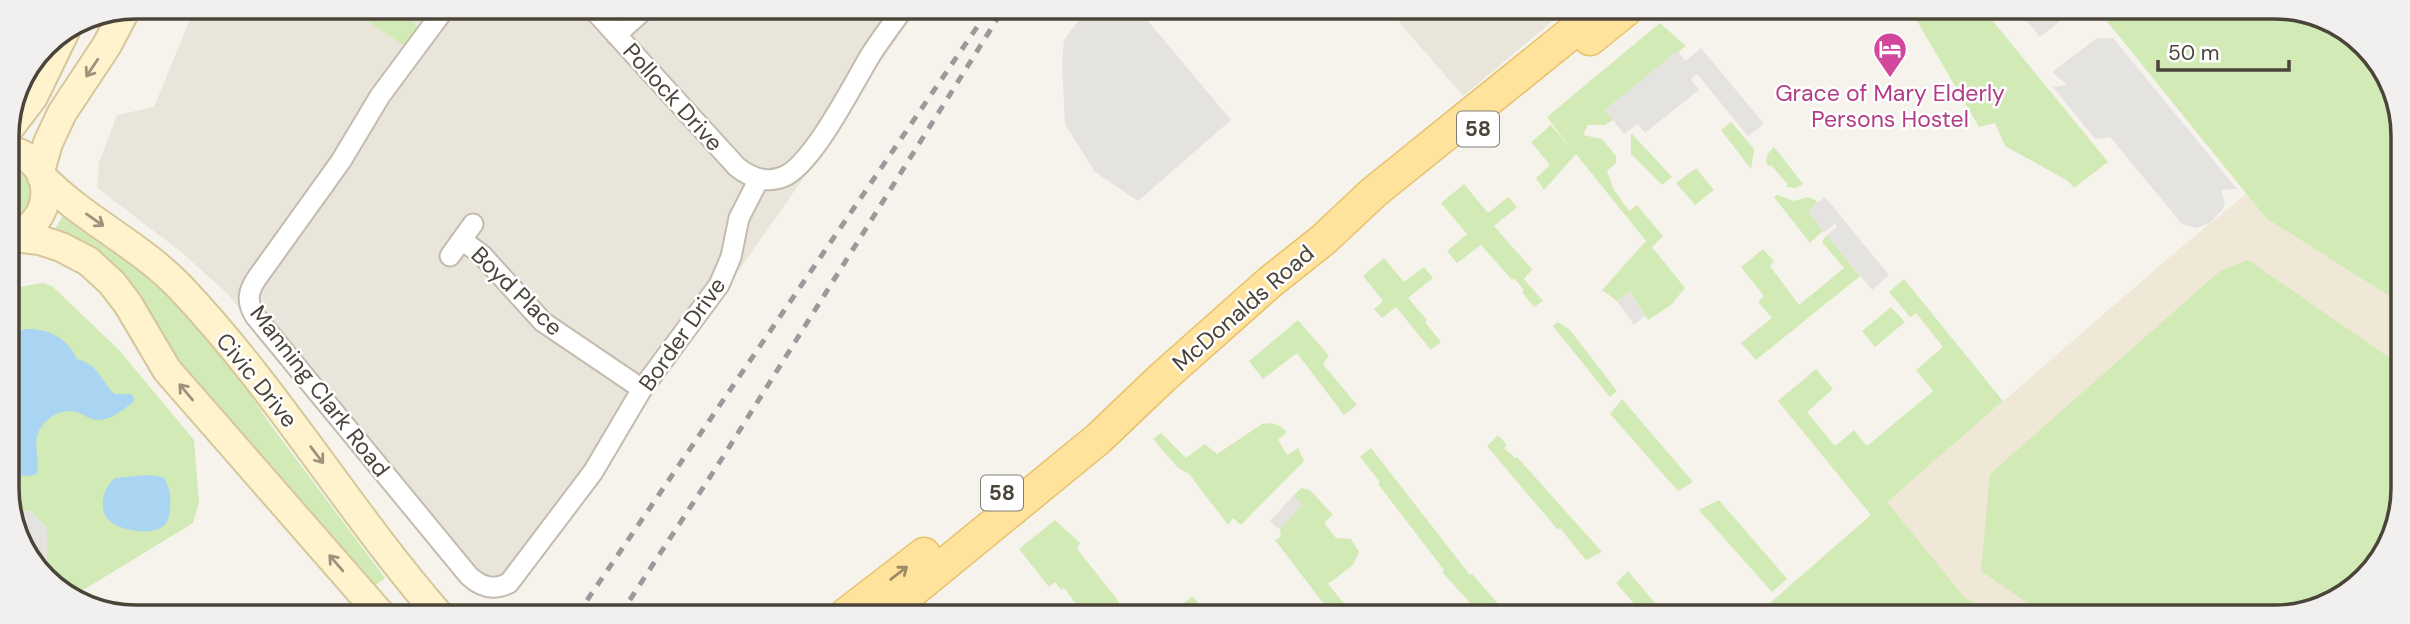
<svg xmlns="http://www.w3.org/2000/svg" width="2410" height="624" font-family="'DM Sans',sans-serif">
  <style>
    .residential { fill: #eae5da }
    .education { fill: #efe8d6 }
    .green { fill: #d2eab5 }
    .parking { fill: #e5e3e0 }
    .water { fill: #a9d4f2 }
    .lines { fill: none; stroke-linecap: round; stroke-linejoin: round }
    .street-casing { stroke: #c2bbae; stroke-width: 23 }
    .secondary-casing { stroke: #d6c79b; stroke-width: 32 }
    .primary-casing { stroke: #e6c16a; stroke-width: 35 }
    .street { stroke: #fff; stroke-width: 19 }
    .secondary { stroke: #fff3cd; stroke-width: 28 }
    .primary { stroke: #ffe39c; stroke-width: 32 }
    .rail { stroke: #9a9a9a; stroke-width: 5; stroke-dasharray: 9 9; stroke-linecap: butt }
    .oneway { stroke: #9c937c }
    .oneway2 { stroke: #9c8c66 }
    .labels { text-anchor: middle; dominant-baseline: central; stroke-width: 5; stroke-linejoin: round; paint-order: stroke }
    .shield { fill: #fff; stroke: #817c74; stroke-width: 2 }
    .shield-label { font-size: 21px; font-weight: bold; fill: #4b4439 }
    .hotel-label { font-size: 23px; fill: #b23c85; stroke: #fff }
    .street-label { font-size: 23px; fill: #4b4439; stroke: #fff }
    .rim { fill: none; stroke: #4b4439; stroke-width: 3.5 }
  </style>
  <rect width="100%" height="100%" fill="#f6f3ec"/>
  <path class="residential" d="M 195,7 L 347,7 L 407,48 L 421,31 L 400,7 L 918,8 L 856,97 L 830,140 L 523,580 L 512,592 L 497,598 L 483,596 L 467,587 L 350,449 L 228,294 L 180,251 L 97,188 L 99,163 L 117,115 L 154,107 Z
    M 1387,8 L 1567,9 L 1463,96 Z"/>
  <path class="education" d="M 2246,194 L 2266,218 L 2400,303 L 2400,513 L 2359,585 L 2282,617 L 1755,616 L 2179,249 Z"/>
  <path class="green" d="M 347,7 L 400,7 L 421,31 L 407,48 Z
    M 1910,9 L 1983,9 L 2108,162 L 2074,188 L 2068,181 L 2005,146 L 1995,123 L 1979,127 Z
    M 2102,9 L 2299,10 L 2365,45 L 2400,111 L 2400,303 L 2266,218 L 2101,14 Z
    M 1660,23 L 1686,46 L 1605,110 L 1613,120 L 1605,125 L 1588,125 L 1583,135 L 1602,139 L 1616,156 L 1616,163 L 1607,171 L 1614,190 L 1629,211 L 1637,205 L 1663,236 L 1652,247 L 1685,288 L 1671,305 L 1648,320 L 1630,292 L 1617,301 L 1602,290 L 1646,241 L 1576,154 L 1544,190 L 1536,178 L 1550,165 L 1531,142 L 1551,125 L 1573,151 L 1547,117 Z
    M 1731,122 L 1754,149 L 1751,169 L 1721,130 Z
    M 1631,133 L 1672,177 L 1662,185 L 1631,154 Z
    M 1774,147 L 1803,184 L 1796,188 L 1786,187 L 1788,185 L 1771,165 L 1769,166 L 1766,163 L 1767,155 Z
    M 7,165 C 33,171 34,186 32,209 L 8,227 Z
    M 1696,168 L 1714,190 L 1695,205 L 1676,183 Z
    M 1464,184 L 1488,213 L 1508,197 L 1517,207 L 1494,226 L 1532,269 L 1524,279 L 1543,301 L 1534,307 L 1522,292 L 1524,290 L 1514,278 L 1512,280 L 1481,245 L 1457,263 L 1447,251 L 1467,234 L 1441,203 Z
    M 1777,195 L 1794,201 L 1809,197 L 1818,202 L 1808,211 L 1823,231 L 1810,243 L 1774,197 Z
    M 65,212 L 165,286 L 224,355 L 270,424 L 385,578 L 371,589 L 52,234 Z
    M 1827,235 L 1860,276 L 1756,360 L 1741,343 L 1772,318 L 1758,302 L 1764,296 L 1741,267 L 1763,249 L 1774,261 L 1770,266 L 1799,305 L 1844,268 L 1822,242 Z
    M 1384,258 L 1404,282 L 1424,267 L 1433,278 L 1408,298 L 1427,320 L 1425,322 L 1441,342 L 1431,350 L 1396,307 L 1382,318 L 1374,309 L 1383,301 L 1363,276 Z
    M 2248,260 L 2400,365 L 2400,513 L 2359,585 L 2282,617 L 2047,616 L 1981,571 L 1990,474 L 2220,271 Z
    M 1904,279 L 2003,401 L 1887,502 L 1964,597 L 1993,616 L 1755,616 L 1871,515 L 1778,401 L 1816,369 L 1833,389 L 1807,412 L 1835,446 L 1854,430 L 1867,446 L 1933,391 L 1916,370 L 1943,347 L 1916,313 L 1910,317 L 1889,292 Z
    M 43,283 L 52,286 L 119,350 L 194,440 L 199,502 L 193,523 L 75,595 L 46,580 L 47,528 L 31,511 L 10,511 L 8,289 Z
    M 1891,307 L 1905,322 L 1875,347 L 1862,331 Z
    M 1298,320 L 1329,356 L 1323,364 L 1357,405 L 1344,415 L 1297,353 L 1263,379 L 1249,361 Z
    M 1558,322 L 1570,330 L 1617,391 L 1610,397 L 1553,326 Z
    M 1622,399 L 1693,482 L 1678,491 L 1610,414 Z
    M 1271,423 L 1280,426 L 1287,432 L 1278,440 L 1287,455 L 1298,448 L 1304,461 L 1241,525 L 1233,518 L 1228,525 L 1189,474 L 1178,468 L 1153,439 L 1161,433 L 1186,458 L 1205,444 L 1217,454 L 1262,424 Z
    M 1498,435 L 1507,445 L 1504,448 L 1515,458 L 1517,457 L 1602,552 L 1586,560 L 1560,528 L 1558,530 L 1487,446 Z
    M 1371,448 L 1470,575 L 1472,574 L 1501,607 L 1499,609 L 1505,616 L 1482,616 L 1442,572 L 1444,570 L 1378,484 L 1380,482 L 1360,457 Z
    M 1301,488 L 1310,490 L 1333,515 L 1324,523 L 1336,538 L 1351,539 L 1359,552 L 1353,565 L 1328,584 L 1352,613 L 1351,616 L 1333,616 L 1275,540 L 1281,537 L 1280,529 L 1302,504 L 1293,496 Z
    M 1719,500 L 1787,579 L 1772,592 L 1699,510 Z
    M 1055,520 L 1080,543 L 1077,549 L 1117,599 L 1121,607 L 1120,616 L 1085,615 L 1064,588 L 1061,590 L 1055,582 L 1049,587 L 1019,549 Z
    M 1628,571 L 1654,602 L 1669,616 L 1645,616 L 1616,583 Z
    M 1192,596 L 1210,616 L 1186,616 L 1179,607 Z"/>
  <path class="parking" d="M 1095,8 L 1137,8 L 1231,120 L 1138,201 L 1095,172 L 1065,124 L 1062,63 L 1064,40 L 1079,20 Z
    M 2029,9 L 2056,9 L 2064,18 L 2040,37 L 2022,15 Z
    M 2097,38 L 2113,38 L 2237,189 L 2221,190 L 2225,202 L 2223,209 L 2210,223 L 2196,228 L 2182,224 L 2110,137 L 2095,139 L 2053,87 L 2067,85 L 2052,72 Z
    M 1701,48 L 1764,124 L 1748,136 L 1697,74 L 1691,79 L 1699,90 L 1645,133 L 1637,124 L 1624,134 L 1605,110 L 1677,51 L 1686,61 Z
    M 1825,197 L 1889,275 L 1872,290 L 1827,235 L 1837,227 L 1835,224 L 1824,233 L 1808,211 Z
    M 1630,292 L 1645,316 L 1634,325 L 1617,301 Z
    M 1293,496 L 1303,504 L 1280,529 L 1277,528 L 1270,521 Z
    M 10,511 L 31,511 L 47,528 L 46,580 Z"/>
  <path class="water" d="M 24,329 C 47,328 66,336 77,359 C 99,365 100,379 114,394 L 131,394 L 135,400 C 126,409 109,421 96,420 C 88,419 84,414 76,412 C 61,408 45,418 39,431 C 32,445 41,460 36,475 L 25,476 L 9,473 L 9,341 Z
    M 148,475 L 163,477 C 170,486 171,496 170,508 C 169,515 169,523 162,527 C 150,535 126,531 114,524 C 96,514 102,488 115,478 Z"/>
  <g class="lines">
    <g class="street-casing">
      <path id="street" d="M 446,7 L 380,96 L 341,161 L 257,278 C 248,291 246,302 255,316 L 469,576 C 481,587 494,591 509,583 L 593,472 L 642,389 L 719,285 L 731,257 L 739,218 L 759,179
        M 592,8 L 737,167 C 752,179 770,184 787,175 C 816,158 852,86 870,56 C 880,40 892,24 904,8
        M 616,35 L 646,8
        M 462,240 L 482,255 L 543,322 L 642,389
        M 450,256 L 473,224"/>
    </g>
    <g class="secondary-casing">
      <path id="secondary" d="M 7,131 L 33,97 L 65,31
        M 7,150 C 59,158 57,226 8,238
        M 40,171 L 48,143 L 62,113 L 107,45 L 126,9
        M 42,177 C 83,219 138,244 179,286 C 276,388 347,509 439,615
        M 13,237 L 40,240 L 61,247 L 88,261 L 112,283 L 128,304 L 167,370 L 381,615"/>
    </g>
    <g class="primary-casing">
      <path id="primary" d="M 1590,39 L 1627,9
        M 845,615 L 924,554
        M 883,615 L 1098,439 L 1163,377 L 1270,282 L 1323,240 L 1373,193 L 1601,9"/>
    </g>
    <use href="#street" class="street"/>
    <use href="#secondary" class="secondary"/>
    <use href="#primary" class="primary"/>
    <path class="rail" d="M 577,615 L 990,8
      M 620,615 L 723,457 L 1004,8"/>
  </g>
  <defs><path id="oneway-shaft" d="M-6 0H5M1.5-3L5.5 0L1.5 3" fill="none" stroke-width="1.6" stroke-linecap="round" stroke-linejoin="round" transform="scale(1.75)"/></defs>
  <g class="oneway">
    <use href="#oneway-shaft" transform="translate(92 68) rotate(124)"/>
    <use href="#oneway-shaft" transform="translate(95 220) rotate(35)"/>
    <use href="#oneway-shaft" transform="translate(186 392) rotate(-130)"/>
    <use href="#oneway-shaft" transform="translate(317 455) rotate(53)"/>
    <use href="#oneway-shaft" transform="translate(336 563) rotate(-131)"/>
  </g>
  <use class="oneway2" href="#oneway-shaft" transform="translate(899 573) rotate(-38)"/>
  <defs>
    <g id="hotel-pin" transform="scale(1.75)"><path d="M0 17L-7.5 6A9.5 9.5 0 1 1 7.5 6Z" fill="#d1479c" stroke="#fff"/><path d="M-6-4.5h1.5V1H6V5H4.5V3h-9V5H-6ZM-4 0a1.8 1.8 0 1 1 3.6 0ZM.5 0V-2.5h3Q6-2.5 6 0Z" fill="#fff"/></g>
  </defs>
  <g fill-rule="evenodd">
    <use href="#hotel-pin" x="1890" y="49"/>
  </g>
  <g class="labels">
    <g class="shield">
      <rect x="1457" y="111.5" width="42" height="35" rx="5"/>
      <rect x="981" y="475.5" width="42" height="35" rx="5"/>
    </g>
    <g class="shield-label">
      <text x="1478" y="129">58</text>
      <text x="1002" y="493">58</text>
    </g>
    <g class="hotel-label">
      <text x="1890" y="93">Grace of Mary Elderly<tspan x="1890" dy="26">Persons Hostel</tspan></text>
    </g>
    <g class="street-label">
      <text transform="translate(673 97) rotate(48)">Pollock Drive</text>
      <text transform="translate(517 291) rotate(44)">Boyd Place</text>
      <text transform="translate(1243 308) rotate(-41)">McDonalds Road</text>
      <text transform="translate(682 334) rotate(-55)">Border Drive</text>
      <text transform="translate(257 380) rotate(51)">Civic Drive</text>
      <text transform="translate(320 391) rotate(52)">Manning Clark Road</text>
    </g>
  </g>
  <path d="M0 0H2410V624H0ZM136 19H2274A117 117 0 0 1 2391 136V488A117 117 0 0 1 2274 605H136A117 117 0 0 1 19 488V136A117 117 0 0 1 136 19Z" fill="#f1f0ef" fill-rule="evenodd"/>
  <path class="rim" d="M136 19H2274A117 117 0 0 1 2391 136V488A117 117 0 0 1 2274 605H136A117 117 0 0 1 19 488V136A117 117 0 0 1 136 19Z"/>
  <path d="M2158 60v10h131v-10" fill="none" stroke="#4b4439" stroke-width="3.5"/>
  <text x="2168" y="60" font-size="21" fill="#4b4439" stroke="#ffffff" stroke-width="5" paint-order="stroke">50 m</text>
</svg>
